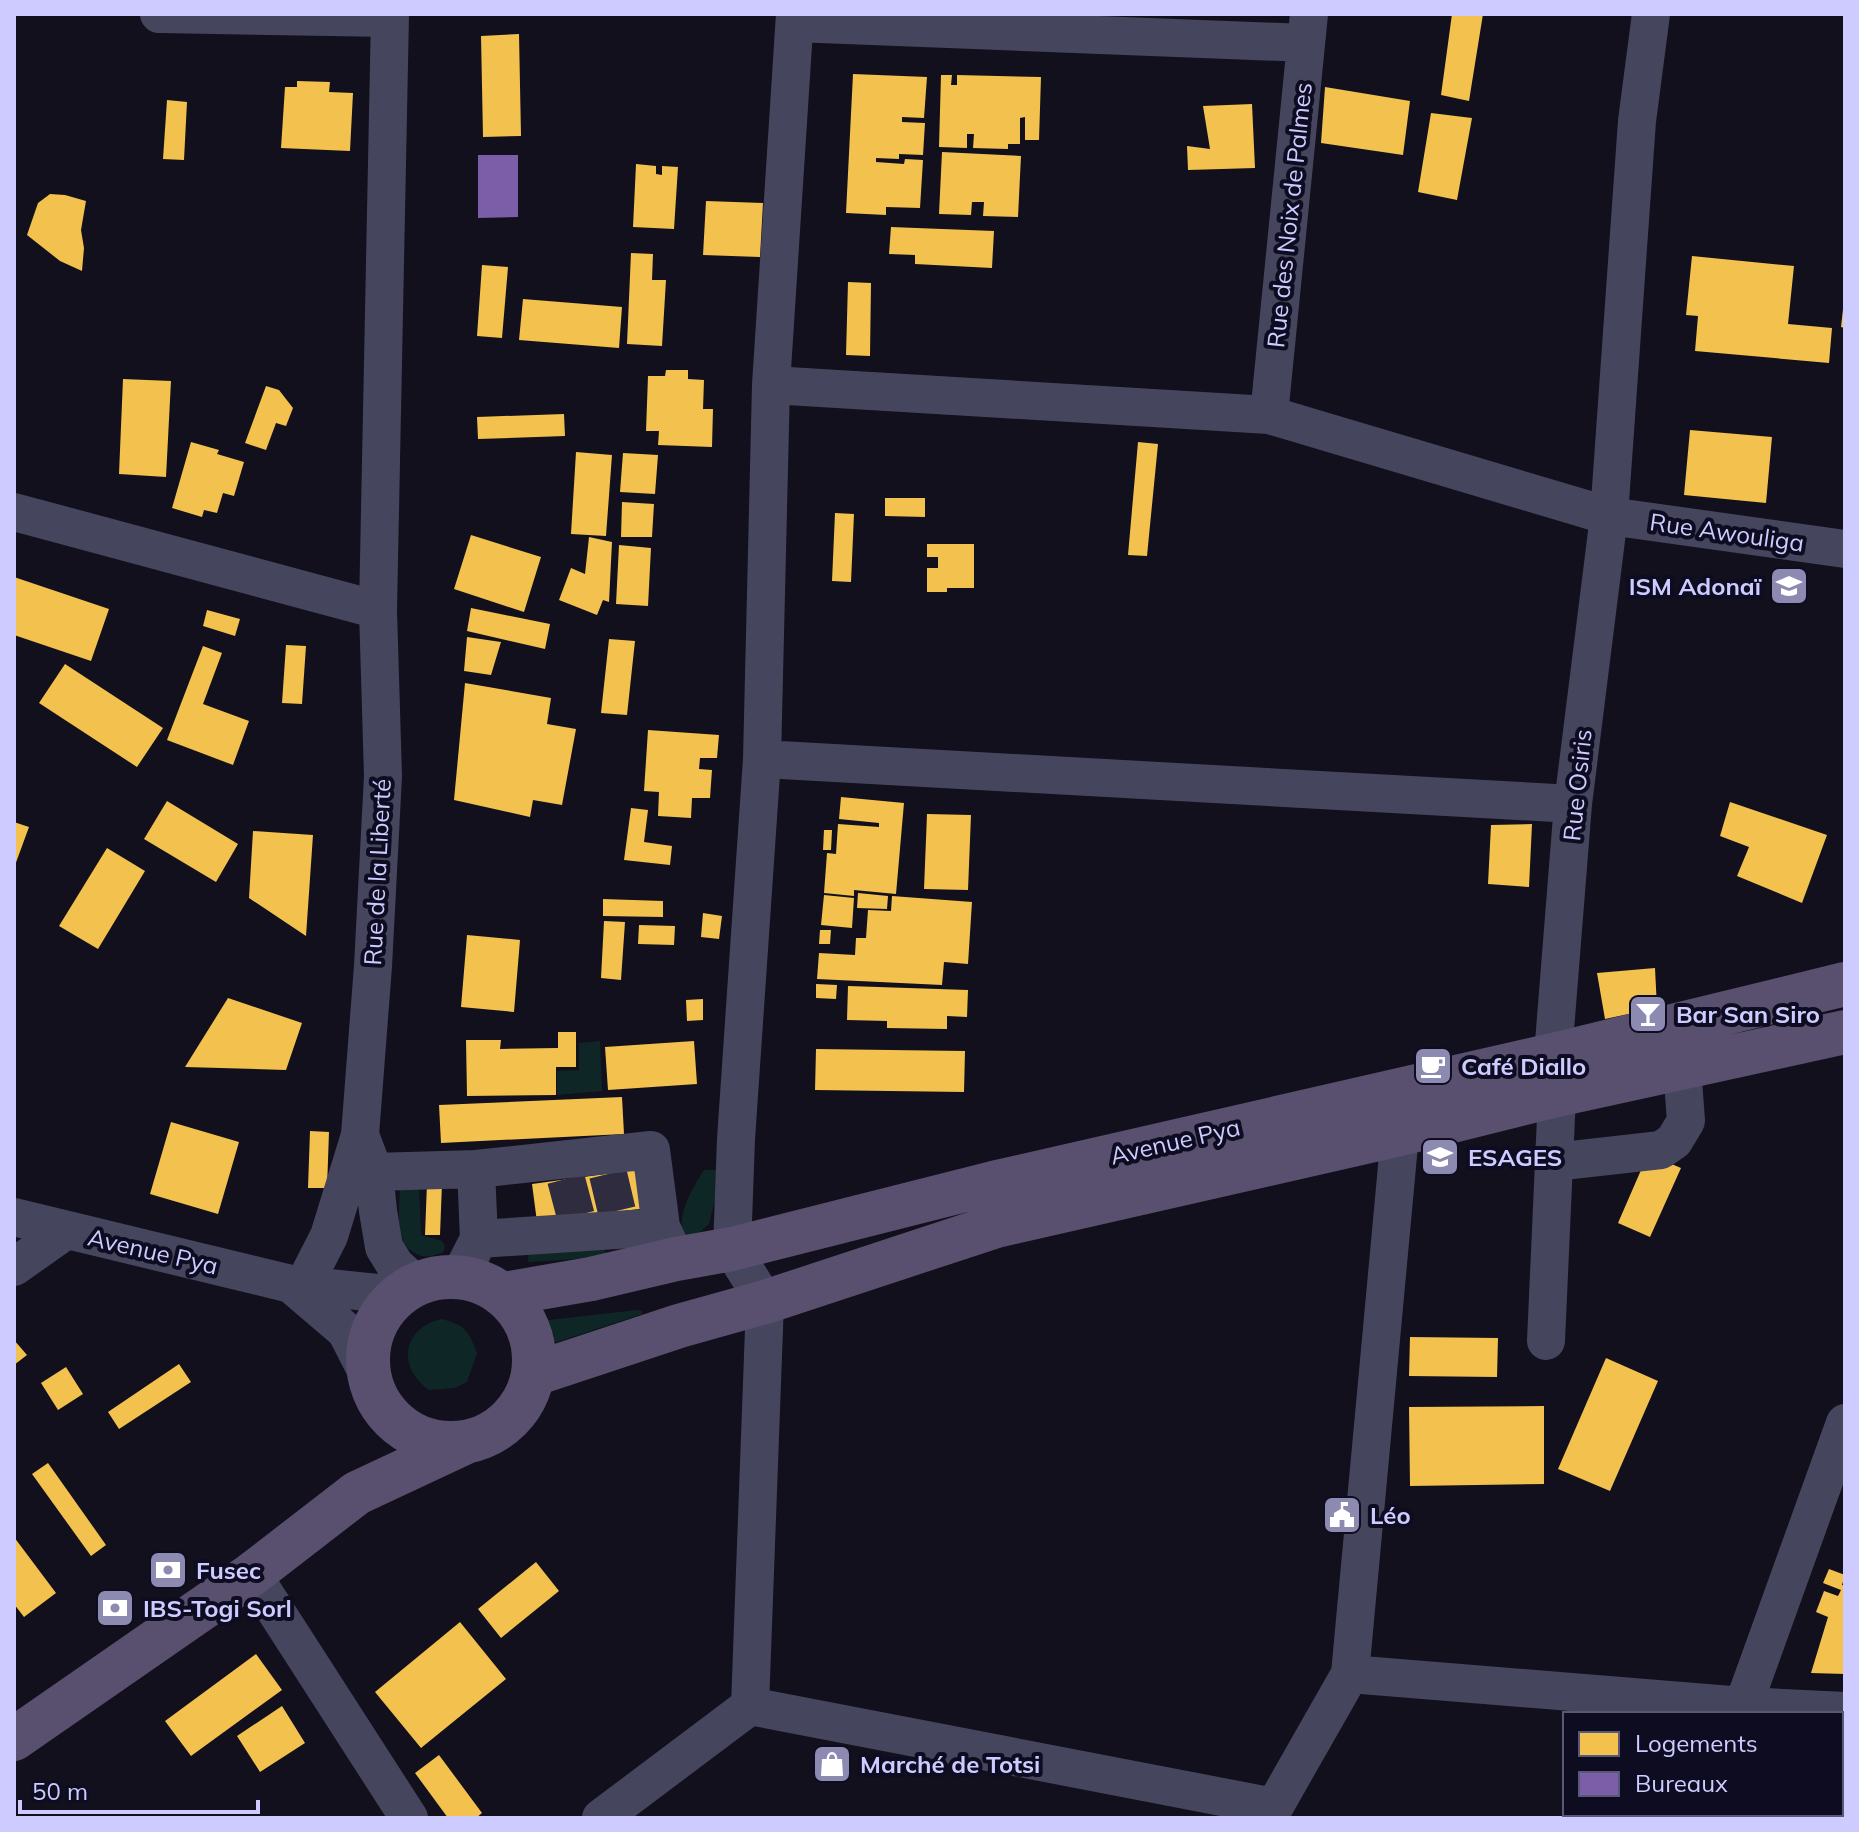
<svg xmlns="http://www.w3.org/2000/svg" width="1859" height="1832" font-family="Mulish,sans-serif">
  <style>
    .green { fill: #0f2626 }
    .homes { fill: #f2c14e }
    .offices { fill: #7b5ea7 }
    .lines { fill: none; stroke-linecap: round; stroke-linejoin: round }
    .minor-tunnel { stroke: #2e2c3e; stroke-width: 38; stroke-dasharray: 38 19; stroke-linecap: butt }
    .minor { stroke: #45465d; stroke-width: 38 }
    .major { stroke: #594f6e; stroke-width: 44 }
    .labels { text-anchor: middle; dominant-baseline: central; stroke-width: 8; stroke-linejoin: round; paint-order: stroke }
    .street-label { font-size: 24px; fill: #cdcbff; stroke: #0e0c20 }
    .poi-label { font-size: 24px; font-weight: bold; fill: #cdcbff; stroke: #0e0c20; text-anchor: start }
  </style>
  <rect width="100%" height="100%" fill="#12101c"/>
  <path class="green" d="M 600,1041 L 602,1091 L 557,1095 L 557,1071 L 579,1070 L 579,1043 Z
    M 704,1170 L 716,1170 L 719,1183 L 709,1224 L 689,1242 C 670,1224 693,1187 704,1170 Z
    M 400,1186 L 419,1186 L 421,1235 L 442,1241 L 445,1246 L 443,1252 C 432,1257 424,1259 413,1252 C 393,1240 400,1206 400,1186 Z
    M 598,1238 L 608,1257 L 528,1262 L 529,1250 Z
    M 637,1310 L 642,1311 L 642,1314 L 557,1342 L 552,1341 L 546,1323 L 549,1320 Z
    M 442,1319 C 466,1326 468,1330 477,1353 L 467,1382 L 455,1388 L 429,1390 C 396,1367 403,1327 442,1319 Z"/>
  <path class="homes" d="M 1452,14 L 1483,14 L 1469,101 L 1441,95 Z
    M 519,34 L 521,136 L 483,137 L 481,36 Z
    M 853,74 L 927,77 L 924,118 L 902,117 L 902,122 L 925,123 L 923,155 L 899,154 L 899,159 L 876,158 L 876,162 L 904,164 L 905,159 L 923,160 L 920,208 L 886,207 L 886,215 L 846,213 Z
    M 941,75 L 952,75 L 951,85 L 957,85 L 957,75 L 1041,77 L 1039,140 L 1025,140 L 1025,117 L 1020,118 L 1020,144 L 1008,144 L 1008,149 L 973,148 L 974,134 L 967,134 L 967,148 L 939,147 Z
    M 297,81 L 330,82 L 329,92 L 353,93 L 350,151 L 281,148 L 285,87 L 297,87 Z
    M 1325,87 L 1410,101 L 1403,155 L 1321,143 Z
    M 167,100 L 187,102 L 184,160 L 163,159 Z
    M 1252,104 L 1255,168 L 1188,170 L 1187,146 L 1210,149 L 1203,106 Z
    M 1431,113 L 1472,118 L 1457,200 L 1418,192 Z
    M 942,152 L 1021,156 L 1018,217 L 983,216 L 984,202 L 972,202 L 971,215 L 939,214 Z
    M 636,164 L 656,166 L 656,174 L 662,175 L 662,166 L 678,167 L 674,229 L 633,227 Z
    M 50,194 L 65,195 L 86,201 L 81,230 L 84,248 L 82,271 L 60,261 L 27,235 L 38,203 Z
    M 706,201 L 763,203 L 760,257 L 703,255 Z
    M 891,227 L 994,231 L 992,268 L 915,264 L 915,255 L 889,254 Z
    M 631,253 L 653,254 L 652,280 L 666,280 L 662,346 L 627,344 Z
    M 1692,256 L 1794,266 L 1788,324 L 1832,328 L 1829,363 L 1695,351 L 1698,316 L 1686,315 Z
    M 482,265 L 508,267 L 502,338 L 477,336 Z
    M 848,282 L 871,283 L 870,356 L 846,355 Z
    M 523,299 L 622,307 L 619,348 L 519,340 Z
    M 1843,309 L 1845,309 L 1845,328 L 1841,327 Z
    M 666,370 L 688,370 L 688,379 L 704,380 L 703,409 L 713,409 L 712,447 L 658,445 L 659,431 L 646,431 L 648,376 L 665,376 Z
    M 123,379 L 171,381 L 166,477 L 119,474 Z
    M 266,386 L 279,390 L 293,408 L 286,426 L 276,423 L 266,450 L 245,443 Z
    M 564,414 L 565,436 L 478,439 L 477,417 Z
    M 1690,430 L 1772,437 L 1766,503 L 1684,495 Z
    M 191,442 L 219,450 L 217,454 L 244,462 L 234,496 L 223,493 L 217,513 L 204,510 L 202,517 L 172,508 Z
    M 1138,442 L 1158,444 L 1147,556 L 1128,555 Z
    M 576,452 L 612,455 L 606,536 L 571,534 Z
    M 623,453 L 658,455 L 655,494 L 620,492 Z
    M 885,498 L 925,498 L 925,517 L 885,516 Z
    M 622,502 L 654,504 L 652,537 L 621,537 Z
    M 835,513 L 854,514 L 851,582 L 832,581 Z
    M 471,535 L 541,557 L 524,612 L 454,589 Z
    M 589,537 L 612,542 L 609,602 L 603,600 L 597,615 L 559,600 L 571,568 L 585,574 Z
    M 927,544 L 974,544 L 974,588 L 947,588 L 947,592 L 927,592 L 927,568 L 938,568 L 938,557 L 927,557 Z
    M 619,545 L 651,548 L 648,606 L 616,604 Z
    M 14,577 L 109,609 L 91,661 L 14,635 Z
    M 471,608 L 550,624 L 545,649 L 467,631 Z
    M 207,610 L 240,619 L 235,636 L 203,626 Z
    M 467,637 L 501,642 L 491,675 L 464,671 Z
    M 609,639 L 635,641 L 627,715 L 601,713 Z
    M 286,645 L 306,646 L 302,704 L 282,703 Z
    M 203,646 L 222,653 L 203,704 L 249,721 L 233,765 L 167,740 Z
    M 65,664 L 163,728 L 137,767 L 39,703 Z
    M 465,683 L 551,698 L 547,724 L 576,729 L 562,805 L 533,800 L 530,817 L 454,800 Z
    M 648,730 L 719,735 L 717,758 L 700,758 L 699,769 L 712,770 L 710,798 L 692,798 L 691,818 L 658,816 L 659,792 L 644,791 Z
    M 841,797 L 904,803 L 896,894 L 854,890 L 854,896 L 824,893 L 827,853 L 836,854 L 838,824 L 879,827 L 879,823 L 839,819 Z
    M 167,801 L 238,844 L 216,882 L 144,839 Z
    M 1730,802 L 1827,835 L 1802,903 L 1737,876 L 1749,847 L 1720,836 Z
    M 631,808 L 648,810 L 644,842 L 672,846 L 670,865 L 624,860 Z
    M 927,814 L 971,815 L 968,890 L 924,889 Z
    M 14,822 L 29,827 L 14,868 Z
    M 1532,824 L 1529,887 L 1488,884 L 1491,825 Z
    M 824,830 L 832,830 L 831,850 L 823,850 Z
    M 253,831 L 313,835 L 306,936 L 249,898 Z
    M 107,848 L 145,871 L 98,949 L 59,926 Z
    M 858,893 L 888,896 L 887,909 L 857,908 Z
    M 824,895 L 854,898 L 852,928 L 821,925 Z
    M 892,896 L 972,902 L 968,964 L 944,962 L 942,985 L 817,979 L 819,953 L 855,955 L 856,938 L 866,938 L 868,910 L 891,911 Z
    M 603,899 L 663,901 L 663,917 L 603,916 Z
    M 703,913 L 722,916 L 719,939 L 701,937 Z
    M 604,921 L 625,922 L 621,980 L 601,978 Z
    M 639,925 L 675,926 L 674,945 L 638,944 Z
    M 820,930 L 831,930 L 830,944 L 819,944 Z
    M 467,935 L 520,940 L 514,1012 L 461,1007 Z
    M 1655,968 L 1657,1008 L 1605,1019 L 1597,973 Z
    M 816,984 L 837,985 L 836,999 L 816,998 Z
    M 848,986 L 968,990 L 967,1017 L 947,1016 L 947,1029 L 887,1028 L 887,1021 L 847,1020 Z
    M 228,998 L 302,1023 L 286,1070 L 185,1067 Z
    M 703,999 L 703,1020 L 687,1021 L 686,1000 Z
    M 558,1032 L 576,1032 L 576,1067 L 556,1067 L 556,1095 L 467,1096 L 466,1040 L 501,1040 L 500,1049 L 558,1048 Z
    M 694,1041 L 697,1084 L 608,1090 L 605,1047 Z
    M 816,1049 L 965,1051 L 964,1092 L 815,1090 Z
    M 622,1097 L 624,1134 L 441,1143 L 439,1105 Z
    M 171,1122 L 239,1142 L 218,1214 L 150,1194 Z
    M 310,1131 L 329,1132 L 327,1188 L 308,1188 Z
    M 1648,1154 L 1681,1168 L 1650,1237 L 1618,1223 Z
    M 650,1168 L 655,1207 L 537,1222 L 532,1184 Z
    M 427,1183 L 442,1183 L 440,1235 L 425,1235 Z
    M 1410,1337 L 1498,1338 L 1497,1377 L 1409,1376 Z
    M 14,1340 L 27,1355 L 14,1365 Z
    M 1606,1358 L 1658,1381 L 1610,1491 L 1558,1469 Z
    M 179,1364 L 191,1382 L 119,1429 L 108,1412 Z
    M 66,1367 L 83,1394 L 58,1410 L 41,1383 Z
    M 1544,1406 L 1544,1484 L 1410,1486 L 1409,1407 Z
    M 48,1463 L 106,1545 L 91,1556 L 32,1474 Z
    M 14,1537 L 56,1593 L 24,1617 L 14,1604 Z
    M 536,1562 L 559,1591 L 501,1638 L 478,1609 Z
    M 1829,1569 L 1845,1575 L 1842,1585 L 1845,1586 L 1845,1674 L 1811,1673 L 1828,1617 L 1816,1612 L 1824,1591 L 1838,1596 L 1841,1590 L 1823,1583 Z
    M 460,1622 L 506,1679 L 421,1748 L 375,1692 Z
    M 256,1654 L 282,1690 L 191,1756 L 165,1721 Z
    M 282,1706 L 305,1743 L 260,1772 L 237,1736 Z
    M 439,1755 L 482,1813 L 476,1818 L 448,1818 L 415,1773 Z"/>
  <path class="offices" d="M 478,155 L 518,155 L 518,217 L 478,218 Z"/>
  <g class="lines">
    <path class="minor-tunnel" d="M 608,1174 L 617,1212
      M 566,1179 L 576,1217"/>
    <path class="minor" d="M 159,14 L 390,18
      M 795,23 L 1306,43
      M 771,385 L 1269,415 L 1609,516 L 1845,549
      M 1269,415 L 1309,14
      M 14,512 L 378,610
      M 762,759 L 1573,804
      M 360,1135 L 374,1172 L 378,1211 L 384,1247 L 395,1265 L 416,1284
      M 1554,1162 L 1661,1150 L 1674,1141 L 1686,1121 L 1682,1067 L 1676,1039
      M 374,1172 L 476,1169
      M 14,1217 L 291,1284 L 397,1295
      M 479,1239 L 661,1227
      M 14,1267 L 65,1231
      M 460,1276 L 479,1239 L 476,1169 L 651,1150 L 661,1227 L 676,1259
      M 291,1284 L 346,1331 L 369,1376
      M 304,1285 L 329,1236 L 360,1135 L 373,966 L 383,776 L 378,610 L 390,14
      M 1546,1341 L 1557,1095 L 1553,1055 L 1573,804 L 1609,516 L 1637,121 L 1651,14
      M 252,1574 L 409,1818
      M 1350,1674 L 1743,1706 L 1845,1711
      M 750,1706 L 1274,1807
      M 1737,1714 L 1743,1706 L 1845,1423
      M 601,1818 L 750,1706 L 765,1302 L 732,1249 L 736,1139 L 762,759 L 771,385 L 795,14
      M 1268,1818 L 1350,1674 L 1400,1134
      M 1669,1818 L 1672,1814"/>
    <path class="major" d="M368 1360a83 83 0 1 1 166 0a83 83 0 1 1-166 0Z
      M 504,1294 L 591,1279 L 676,1259 L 732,1249 L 993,1183 L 1553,1055 L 1845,984
      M 534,1374 L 679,1326 L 765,1302 L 996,1226 L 1400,1134 L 1557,1095 L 1845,1032
      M 14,1739 L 252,1574 L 357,1493 L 466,1442"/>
  </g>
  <defs>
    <g id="school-square" transform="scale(2)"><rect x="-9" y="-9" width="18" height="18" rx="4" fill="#8c8ab0" stroke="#0e0c20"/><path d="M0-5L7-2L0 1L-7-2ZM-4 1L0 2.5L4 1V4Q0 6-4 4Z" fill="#fff"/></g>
    <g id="bar-square" transform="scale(2)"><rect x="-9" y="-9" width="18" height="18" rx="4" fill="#8c8ab0" stroke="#0e0c20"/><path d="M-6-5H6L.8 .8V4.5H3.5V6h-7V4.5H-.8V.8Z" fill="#fff"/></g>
    <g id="cafe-square" transform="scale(2)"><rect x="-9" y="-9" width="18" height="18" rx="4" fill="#8c8ab0" stroke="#0e0c20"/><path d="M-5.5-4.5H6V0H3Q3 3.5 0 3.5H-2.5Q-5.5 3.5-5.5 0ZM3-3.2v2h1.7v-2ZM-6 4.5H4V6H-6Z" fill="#fff"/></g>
    <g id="civic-square" transform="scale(2)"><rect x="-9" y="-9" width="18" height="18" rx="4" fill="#8c8ab0" stroke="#0e0c20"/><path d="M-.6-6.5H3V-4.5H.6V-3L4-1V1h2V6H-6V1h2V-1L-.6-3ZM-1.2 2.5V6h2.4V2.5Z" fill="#fff"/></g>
    <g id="bank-square" transform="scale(2)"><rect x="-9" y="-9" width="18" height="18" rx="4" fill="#8c8ab0" stroke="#0e0c20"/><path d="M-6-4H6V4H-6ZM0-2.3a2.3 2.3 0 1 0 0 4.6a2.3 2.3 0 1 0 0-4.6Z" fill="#fff"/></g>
    <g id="shop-square" transform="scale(2)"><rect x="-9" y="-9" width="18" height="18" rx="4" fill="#8c8ab0" stroke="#0e0c20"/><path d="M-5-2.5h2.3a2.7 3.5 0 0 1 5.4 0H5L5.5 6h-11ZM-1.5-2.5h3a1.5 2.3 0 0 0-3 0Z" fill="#fff"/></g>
  </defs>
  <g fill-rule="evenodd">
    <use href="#school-square" x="1789" y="586"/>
    <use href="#bar-square" x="1648" y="1014"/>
    <use href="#cafe-square" x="1433" y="1066"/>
    <use href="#school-square" x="1440" y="1157"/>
    <use href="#civic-square" x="1342" y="1515"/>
    <use href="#bank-square" x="168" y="1570"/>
    <use href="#bank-square" x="115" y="1608"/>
    <use href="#shop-square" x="832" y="1764"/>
  </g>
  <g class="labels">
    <g class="street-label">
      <text transform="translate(1289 215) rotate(-84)">Rue des Noix de Palmes</text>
      <text transform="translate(1727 532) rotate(8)">Rue Awouliga</text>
      <text transform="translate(1577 785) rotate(-84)">Rue Osiris</text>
      <text transform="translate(377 872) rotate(-87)">Rue de la Liberté</text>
      <text transform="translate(1175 1141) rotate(-13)">Avenue Pya</text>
      <text transform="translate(153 1251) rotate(13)">Avenue Pya</text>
    </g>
    <g class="poi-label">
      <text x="1761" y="586" text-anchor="end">ISM Adonaï</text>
      <text x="1676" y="1014">Bar San Siro</text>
      <text x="1461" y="1066">Café Diallo</text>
      <text x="1468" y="1157">ESAGES</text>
      <text x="1370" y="1515">Léo</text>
      <text x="196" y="1570">Fusec</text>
      <text x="143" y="1608">IBS-Togi Sorl</text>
      <text x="860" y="1764">Marché de Totsi</text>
    </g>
  </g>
  <rect width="1859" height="1832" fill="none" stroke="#cdcbff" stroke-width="32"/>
  <rect x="1563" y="1712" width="280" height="104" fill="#0e0c20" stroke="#5a5879" stroke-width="2"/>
  <rect x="1579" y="1732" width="40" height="24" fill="#f2c14e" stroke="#5a5879" stroke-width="2"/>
  <text x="1635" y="1752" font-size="24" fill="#cdcbff">Logements</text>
  <rect x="1579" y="1772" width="40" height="24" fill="#7b5ea7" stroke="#5a5879" stroke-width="2"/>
  <text x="1635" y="1792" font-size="24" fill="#cdcbff">Bureaux</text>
  <path d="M20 1800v12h238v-12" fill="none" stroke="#cdcbff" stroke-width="4"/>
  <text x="32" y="1800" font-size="24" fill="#cdcbff" stroke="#0e0c20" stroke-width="6" paint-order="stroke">50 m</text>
</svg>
